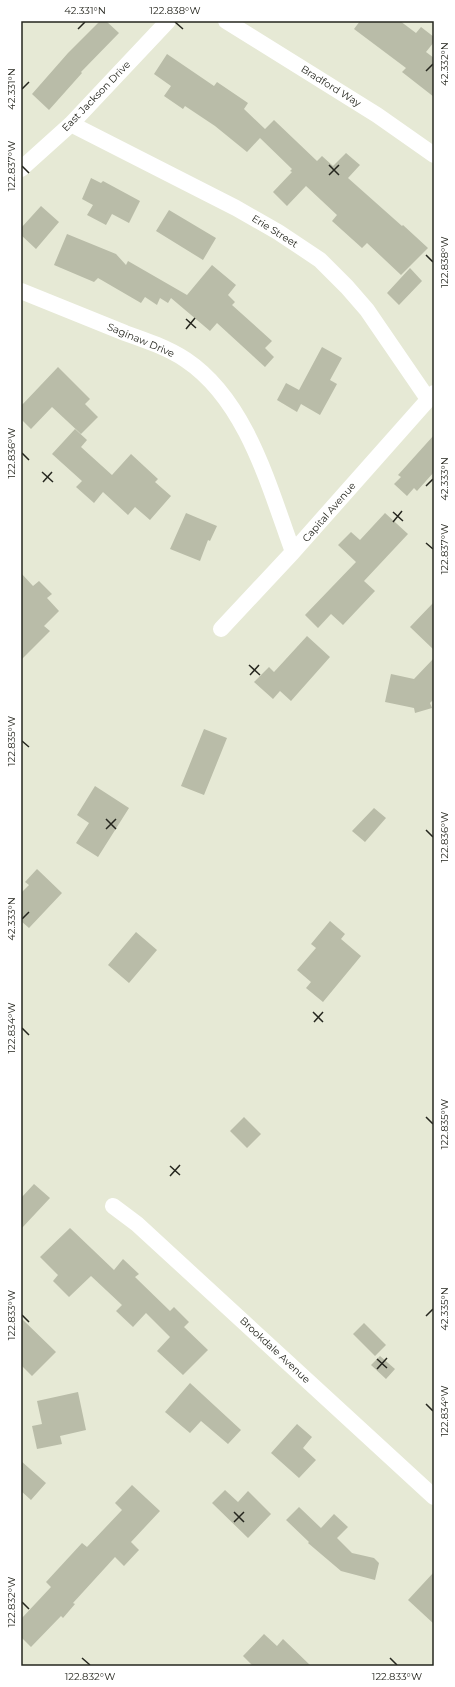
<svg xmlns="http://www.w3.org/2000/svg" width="455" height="1687" font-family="Montserrat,sans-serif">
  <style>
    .building { fill: #b9bca8 }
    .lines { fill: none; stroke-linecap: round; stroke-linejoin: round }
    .minor { stroke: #fff; stroke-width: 16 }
    .ticks { fill: none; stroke: #25261e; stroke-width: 1.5 }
    .labels { text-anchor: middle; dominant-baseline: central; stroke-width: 3.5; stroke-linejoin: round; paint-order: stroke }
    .street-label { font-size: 10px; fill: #25261e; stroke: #fff }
    .neatline { fill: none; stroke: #25261e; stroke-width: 1.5 }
    .ticks-label { font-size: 10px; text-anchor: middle; fill: #25261e }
  </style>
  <rect width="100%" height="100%" fill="#e6e9d5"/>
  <path class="building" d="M 100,21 L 106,21 L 119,33 L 81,72 L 82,73 L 49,110 L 32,94 L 68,53 Z
    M 360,21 L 400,21 L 416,33 L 421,27 L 434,37 L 434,42 L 426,52 L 434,58 L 434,97 L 402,72 L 406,68 L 354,29 Z
    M 167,54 L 214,86 L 217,82 L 248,103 L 244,109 L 265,129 L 274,120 L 317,161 L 322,156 L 333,166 L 346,153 L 360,165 L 348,178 L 402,226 L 403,225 L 428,248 L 401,275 L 367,243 L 362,248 L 332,221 L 337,215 L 306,186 L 287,206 L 273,192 L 292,172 L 290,171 L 292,169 L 260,138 L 247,152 L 215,126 L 185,106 L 183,109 L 164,96 L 171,86 L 154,74 Z
    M 91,178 L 101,183 L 103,181 L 140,201 L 129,223 L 112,214 L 106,225 L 87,215 L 93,205 L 82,199 Z
    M 41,206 L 59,222 L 36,249 L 21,235 L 21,228 Z
    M 169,210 L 216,238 L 203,260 L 156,231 Z
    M 67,234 L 116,254 L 126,265 L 128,261 L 187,295 L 212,265 L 236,285 L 228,295 L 235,302 L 232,305 L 272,341 L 265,348 L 274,357 L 265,367 L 217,323 L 210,331 L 171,298 L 168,303 L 160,298 L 157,305 L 145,297 L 141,303 L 98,278 L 94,282 L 54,265 Z
    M 410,268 L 422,281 L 399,305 L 387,293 Z
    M 322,347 L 342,358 L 330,380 L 337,384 L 320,415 L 301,404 L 297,412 L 277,400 L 286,383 L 299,390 Z
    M 58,367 L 90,399 L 85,404 L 98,417 L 81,434 L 52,407 L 31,429 L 21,419 L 21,406 Z
    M 75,429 L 87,440 L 81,447 L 112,475 L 131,454 L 158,479 L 155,482 L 171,496 L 150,520 L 135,507 L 128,515 L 103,492 L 94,503 L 76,487 L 82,481 L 52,454 Z
    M 434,435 L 434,472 L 417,491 L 414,488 L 407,496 L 394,484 L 401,477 L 398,475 Z
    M 186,513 L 217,526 L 210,541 L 208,540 L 200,561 L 170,549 Z
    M 385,513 L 408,534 L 364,581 L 375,591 L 343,625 L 331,614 L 318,628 L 305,615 L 356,562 L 338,545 L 351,532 L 360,540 Z
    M 21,573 L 33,586 L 39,581 L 52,594 L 47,598 L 59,611 L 44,626 L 50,631 L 21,660 Z
    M 434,602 L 434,650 L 410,627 Z
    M 307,636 L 330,657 L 291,701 L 280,691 L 273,699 L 254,682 L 269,667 L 274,672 Z
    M 434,658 L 434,699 L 430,703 L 432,708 L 415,713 L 414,708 L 385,702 L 391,674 L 414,679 Z
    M 204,729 L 227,738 L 204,795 L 181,786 Z
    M 95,786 L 129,808 L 98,857 L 76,843 L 89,823 L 77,815 Z
    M 374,808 L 386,818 L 365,842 L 352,831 Z
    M 37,869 L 62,893 L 29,928 L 21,921 L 21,893 L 29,885 L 25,882 Z
    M 330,921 L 345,934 L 341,939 L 361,956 L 323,1002 L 306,988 L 311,982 L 297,970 L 316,948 L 311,944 Z
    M 136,932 L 157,950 L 129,983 L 108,965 Z
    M 244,1117 L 261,1134 L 247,1148 L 230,1131 Z
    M 34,1184 L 50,1198 L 21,1229 L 21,1198 Z
    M 70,1228 L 114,1270 L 123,1259 L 139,1274 L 135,1277 L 170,1311 L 174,1307 L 189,1322 L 184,1327 L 208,1350 L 183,1375 L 157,1351 L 170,1337 L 146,1313 L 133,1327 L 116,1311 L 122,1305 L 91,1276 L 69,1297 L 53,1281 L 58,1275 L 40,1257 Z
    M 21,1318 L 56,1352 L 32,1376 L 21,1365 Z
    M 364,1323 L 386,1345 L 375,1356 L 353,1334 Z
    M 380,1356 L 395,1369 L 386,1379 L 371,1365 Z
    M 190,1383 L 241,1430 L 228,1444 L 201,1421 L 190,1433 L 165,1412 Z
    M 78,1392 L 86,1430 L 60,1436 L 62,1444 L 37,1449 L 32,1426 L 42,1424 L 37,1401 Z
    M 297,1424 L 312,1437 L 303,1448 L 316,1460 L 299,1478 L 271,1453 Z
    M 21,1461 L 46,1483 L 31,1500 L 21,1491 Z
    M 132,1485 L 160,1511 L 131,1542 L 139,1550 L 124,1566 L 115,1557 L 73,1603 L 75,1604 L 63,1618 L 61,1616 L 31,1647 L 21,1637 L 21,1619 L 51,1587 L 46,1582 L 82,1543 L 87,1547 L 122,1510 L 115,1503 Z
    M 225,1490 L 238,1502 L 248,1491 L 271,1514 L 248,1538 L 212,1503 Z
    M 299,1507 L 321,1528 L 334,1514 L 348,1527 L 337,1538 L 352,1553 L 374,1558 L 379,1563 L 375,1580 L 341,1571 L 308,1543 L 309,1542 L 286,1520 Z
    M 434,1572 L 434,1624 L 408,1600 Z
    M 264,1634 L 277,1646 L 283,1639 L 311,1666 L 253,1666 L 243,1656 Z"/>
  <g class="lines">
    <path class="minor" d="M 226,21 L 377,115 L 434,155
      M 71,124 L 236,208 L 278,232 L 320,260 L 347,287 L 367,310 L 428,399
      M 21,169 L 71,124 L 168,21
      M 21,291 C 56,305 90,319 125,333 C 145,340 168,348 186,360 C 247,401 269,487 293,552
      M 221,629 L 293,552 L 434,393
      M 113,1206 L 137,1224 L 434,1497"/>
  </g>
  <path class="ticks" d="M 175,22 L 183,29M 78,29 L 85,22M 426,71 L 433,64M 22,89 L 29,82M 329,165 L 339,175M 22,166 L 29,173M 329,175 L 339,165M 426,255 L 433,262M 186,319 L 196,328M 186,329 L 195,318M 22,453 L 29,460M 42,472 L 53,482M 43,482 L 52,472M 426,486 L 433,479M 393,512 L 403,521M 393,522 L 402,511M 426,543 L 433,549M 249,665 L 260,675M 250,675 L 259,665M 22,741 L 29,747M 106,819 L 116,829M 106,829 L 116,819M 426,830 L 433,837M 22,919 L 29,912M 313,1012 L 323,1022M 314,1022 L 323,1012M 22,1028 L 29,1035M 426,1117 L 433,1124M 170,1166 L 180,1175M 170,1176 L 180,1165M 22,1315 L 29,1322M 426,1316 L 433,1309M 377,1359 L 387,1368M 377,1369 L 387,1358M 426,1404 L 433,1411M 234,1512 L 244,1522M 234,1522 L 244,1512M 22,1602 L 29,1609M 82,1658 L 90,1665M 390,1658 L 397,1665"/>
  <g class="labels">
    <g class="street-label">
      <text transform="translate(331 86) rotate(32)">Bradford Way</text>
      <text transform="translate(96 96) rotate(-46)">East Jackson Drive</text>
      <text transform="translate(275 231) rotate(32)">Erie Street</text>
      <text transform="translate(141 340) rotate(23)">Saginaw Drive</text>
      <text transform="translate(329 512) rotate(-49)">Capital Avenue</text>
      <text transform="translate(275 1350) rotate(43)">Brookdale Avenue</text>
    </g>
  </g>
  <rect width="455" height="1687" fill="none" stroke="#ffffff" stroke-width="44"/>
  <rect x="22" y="22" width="411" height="1643" class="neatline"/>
  <g class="ticks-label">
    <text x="85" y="14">42.331°N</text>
    <text x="175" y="14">122.838°W</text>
    <text transform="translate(444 64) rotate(-90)" y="4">42.332°N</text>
    <text transform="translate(11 89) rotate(-90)" y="4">42.331°N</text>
    <text transform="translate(11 166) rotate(-90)" y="4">122.837°W</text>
    <text transform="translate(444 262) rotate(-90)" y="4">122.838°W</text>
    <text transform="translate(11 453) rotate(-90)" y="4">122.836°W</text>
    <text transform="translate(444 479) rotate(-90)" y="4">42.333°N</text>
    <text transform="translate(444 549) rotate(-90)" y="4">122.837°W</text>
    <text transform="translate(11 741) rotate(-90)" y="4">122.835°W</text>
    <text transform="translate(444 837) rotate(-90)" y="4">122.836°W</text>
    <text transform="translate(11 919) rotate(-90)" y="4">42.333°N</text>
    <text transform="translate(11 1028) rotate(-90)" y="4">122.834°W</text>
    <text transform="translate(444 1124) rotate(-90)" y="4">122.835°W</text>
    <text transform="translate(444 1309) rotate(-90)" y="4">42.335°N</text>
    <text transform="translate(11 1315) rotate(-90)" y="4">122.833°W</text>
    <text transform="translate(444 1411) rotate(-90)" y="4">122.834°W</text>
    <text transform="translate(11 1602) rotate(-90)" y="4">122.832°W</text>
    <text x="90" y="1680">122.832°W</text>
    <text x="397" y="1680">122.833°W</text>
  </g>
</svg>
